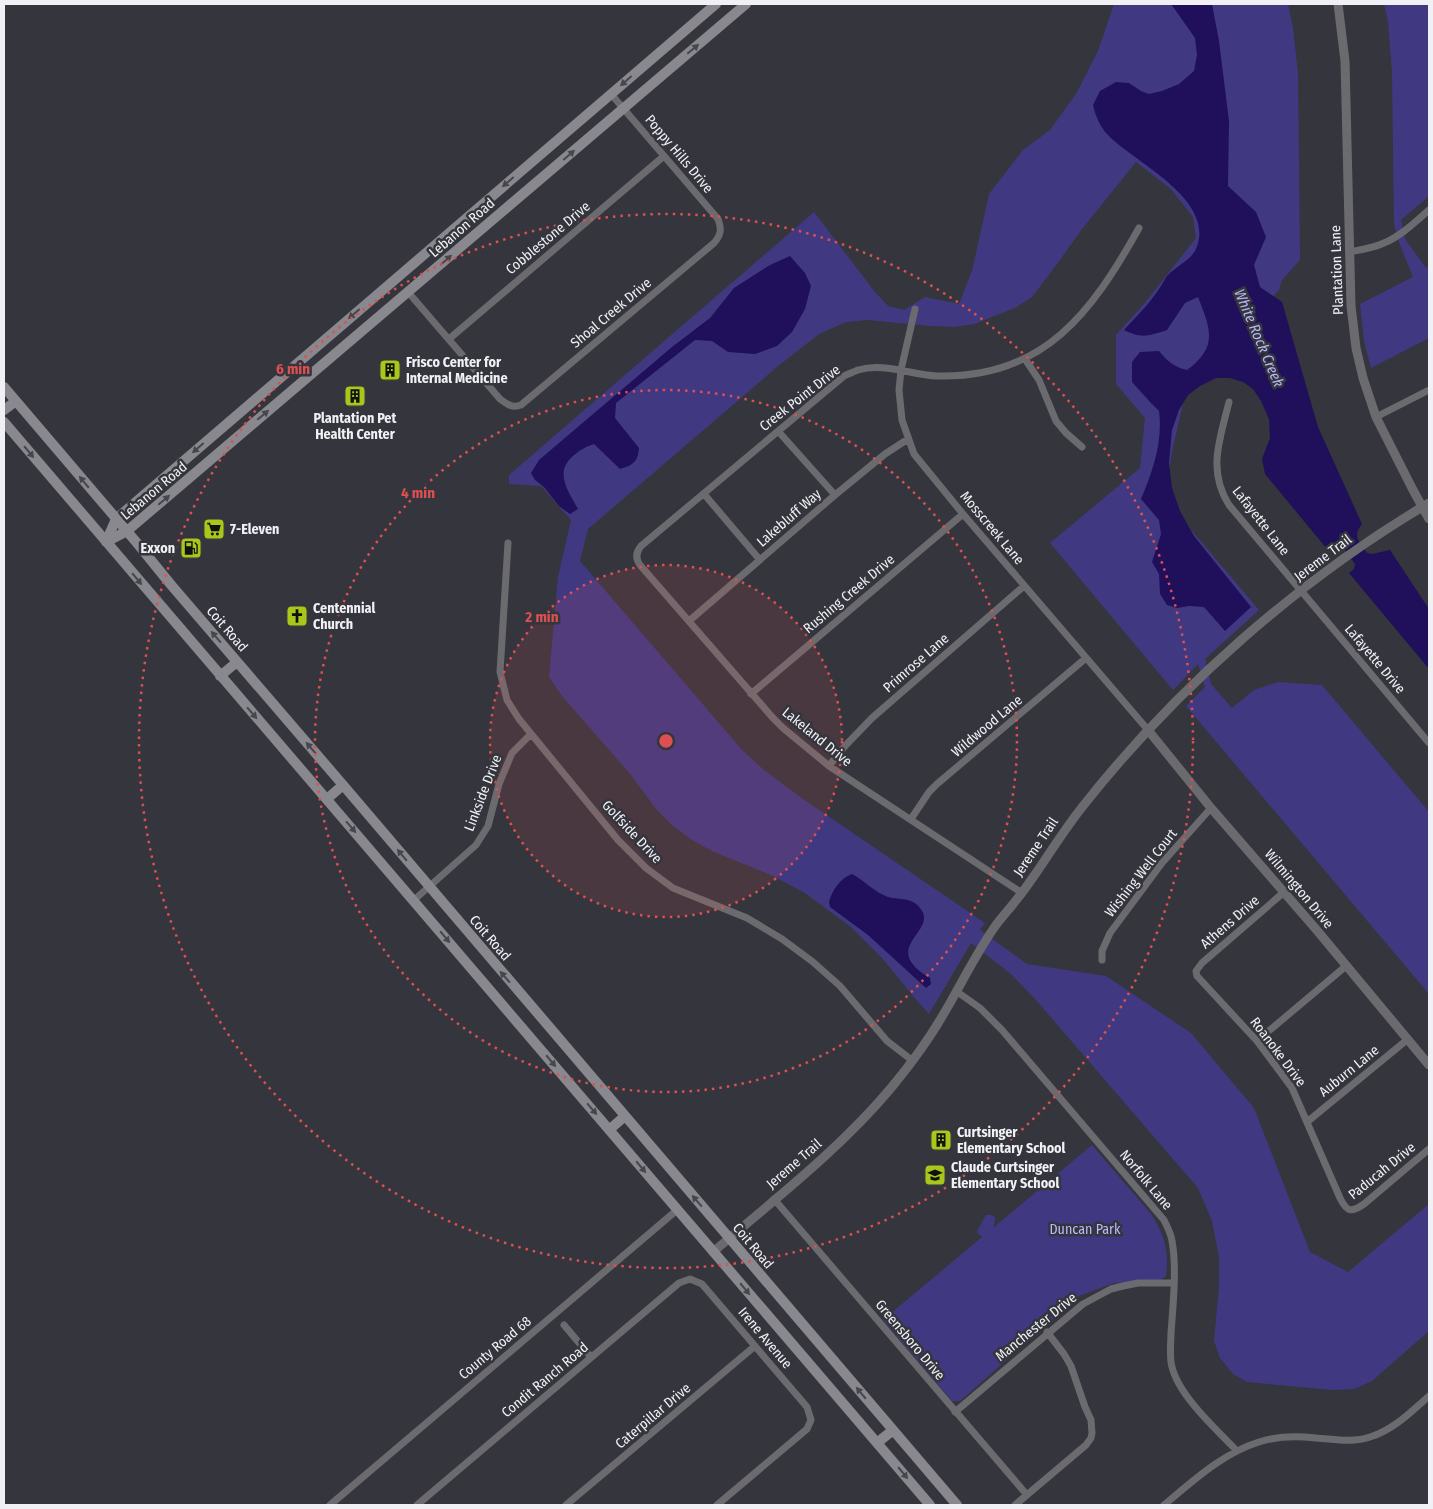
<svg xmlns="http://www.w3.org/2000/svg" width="1433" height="1509" font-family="'Fira Sans Condensed',sans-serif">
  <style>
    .green { fill: #403982 }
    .water { fill: #200f5a }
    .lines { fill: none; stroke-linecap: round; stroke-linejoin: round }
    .minor { stroke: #6b6b6f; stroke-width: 7 }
    .tertiary { stroke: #6b6b6f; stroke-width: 9 }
    .secondary { stroke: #88888e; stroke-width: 10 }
    .oneway { fill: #46464d }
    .ring { fill: none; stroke: #db5051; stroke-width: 2.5; stroke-dasharray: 2.5 5 }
    .labels { text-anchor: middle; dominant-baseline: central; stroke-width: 5; stroke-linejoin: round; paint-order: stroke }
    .street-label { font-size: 14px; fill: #f0f0f5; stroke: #35353d }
    .poi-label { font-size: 14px; font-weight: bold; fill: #f0f0f5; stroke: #35353d; text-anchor: start }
    .park-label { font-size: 14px; fill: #babbfd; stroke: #35353d }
    .water-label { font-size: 15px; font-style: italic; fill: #b7b7f9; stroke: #35353d }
    .centre { fill: #db5051; stroke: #35353d; stroke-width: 2.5 }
    .ring-label { font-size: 15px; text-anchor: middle; font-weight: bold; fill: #db5051; stroke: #35353d; stroke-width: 5; stroke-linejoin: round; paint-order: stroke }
  </style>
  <rect width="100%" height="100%" fill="#35353d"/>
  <path class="green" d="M 1114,4 L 1288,4 L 1293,28 L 1298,74 L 1300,260 L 1282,280 L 1279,290 L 1186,390 L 1172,452 L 1166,490 L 1181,518 L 1259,610 L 1205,659 L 1211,684 L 1232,708 L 1254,690 L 1278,682 L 1322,685 L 1429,812 L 1429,994 L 1186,706 L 1205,687 L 1198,664 L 1173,690 L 1050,543 L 1140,468 L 1145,418 L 1116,384 L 1116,335 L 1144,304 L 1196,238 L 1193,217 L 1171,189 L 1136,162 L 1082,229 L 1057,264 L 1032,297 L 1015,308 L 974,324 L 955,327 L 931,326 L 867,320 L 846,322 L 819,334 L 777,367 L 588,529 L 580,561 L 743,751 L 764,770 L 803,799 L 985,923 L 980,930 L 1027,964 L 1106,976 L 1191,1033 L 1254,1108 L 1310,1252 L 1348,1272 L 1429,1204 L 1429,1331 L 1372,1381 L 1354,1389 L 1333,1390 L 1247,1382 L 1233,1374 L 1220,1358 L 1214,1341 L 1219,1287 L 1219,1257 L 1212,1221 L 1198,1188 L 1036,1000 L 1011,974 L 971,943 L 929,1014 L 913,996 L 882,958 L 851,927 L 805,893 L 773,876 L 712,851 L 692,840 L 673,826 L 656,809 L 631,775 L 562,696 L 549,677 L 558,577 L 571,520 L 541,486 L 509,484 L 509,475 L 814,212 L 875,292 L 888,306 L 904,310 L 925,297 L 959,304 L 972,271 L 989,194 L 1023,150 L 1050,130 L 1076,94 L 1098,51 Z
    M 1384,4 L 1429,4 L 1429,196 L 1401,220 L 1405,239 L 1426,268 L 1429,266 L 1429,338 L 1371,368 L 1364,341 L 1360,304 L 1413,277 L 1399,242 L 1394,225 L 1392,72 L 1388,22 Z
    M 1092,1145 L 1151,1214 C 1165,1236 1169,1250 1166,1276 L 1161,1280 L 1114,1283 L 1079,1296 L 960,1401 L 952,1401 L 883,1320 L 982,1237 L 977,1232 L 978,1229 L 986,1215 C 999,1214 995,1221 993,1228 Z"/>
  <path class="water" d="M 1171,4 L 1212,4 L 1219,41 L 1229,121 L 1228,186 L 1256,212 L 1266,237 L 1254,265 L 1260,287 L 1282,302 L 1318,427 L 1362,524 C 1352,537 1359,540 1367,553 L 1372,554 L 1390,550 L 1429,609 L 1429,669 L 1349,573 L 1354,569 L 1355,564 L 1342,546 L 1327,549 L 1265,474 L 1262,459 L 1270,438 L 1269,419 L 1261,401 L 1253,389 L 1243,382 L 1230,378 L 1216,378 L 1200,386 L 1188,395 L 1179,410 L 1172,430 L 1169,463 L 1172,488 L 1180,511 L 1194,536 L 1251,607 L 1225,631 L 1204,607 L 1189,606 L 1177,608 L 1167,605 L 1160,594 L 1159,574 L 1152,562 L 1161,534 L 1159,520 L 1141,499 C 1153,471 1163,441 1159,411 L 1151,403 L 1132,382 L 1132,362 L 1140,352 L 1159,351 C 1167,361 1174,367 1187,370 C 1218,347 1211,330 1198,297 L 1185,303 L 1167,330 C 1148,336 1142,339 1124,330 C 1136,317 1149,304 1159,289 C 1162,285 1164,280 1167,276 C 1174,268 1190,260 1195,251 C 1219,202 1138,164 1111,138 C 1101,129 1096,118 1093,105 L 1100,91 L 1116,82 L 1129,83 L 1141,91 L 1149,94 L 1162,91 L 1179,84 L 1194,71 L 1197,55 L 1195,38 Z
    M 790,256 L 805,273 L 811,286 L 805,309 L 792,332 L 777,346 L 755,354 L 728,352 L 712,341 L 695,340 L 616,403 L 615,418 L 639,448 C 638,462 633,465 620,469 L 594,444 C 585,447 580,450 573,456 C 554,472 568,491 578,509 L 570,514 L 559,506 L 544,487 L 535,480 L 531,473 L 539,460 L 672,347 L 710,318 L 734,288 L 770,265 Z
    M 852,874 C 865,881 874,892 888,897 C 900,900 912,897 920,908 C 940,931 877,947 930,978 L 931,984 L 926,988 L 868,935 L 830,907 L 829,902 C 832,891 840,878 852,874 Z"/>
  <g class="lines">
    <path class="minor" d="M 1349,252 C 1360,250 1373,248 1384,243 C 1401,236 1415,222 1429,210
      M 408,292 L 500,399 C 508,405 512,408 521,405 L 714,243 C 721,235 722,229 718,219 L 611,94
      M 915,309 L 901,370 L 899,390 L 902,420 L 914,454 L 963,514 L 1148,730
      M 449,339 L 664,156
      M 1025,359 L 1039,380 L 1056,421 L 1066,433 L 1082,447
      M 1229,402 C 1220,439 1207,470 1229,505 L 1429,743
      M 1376,417 L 1429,390
      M 778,431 L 835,495
      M 704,494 L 760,560
      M 508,543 L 500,672 L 507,700 L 519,719 L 618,840 L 646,868 L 673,888 L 747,918 L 782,939 L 813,962 L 840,986 L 887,1041 L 913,1061
      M 689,621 L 835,495 L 885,454 L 908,439
      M 751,694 L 963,514
      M 829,766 L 845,746 L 872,718 L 1024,586
      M 911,819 L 929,792 L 937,784 L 1086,658
      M 1022,893 L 829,766 L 783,728 L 773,718 L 640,565 C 635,558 636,552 641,546 L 844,376 C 848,374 853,372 858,370 C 884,362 911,375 937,376 C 1044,379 1092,312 1139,228
      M 1283,893 L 1202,963 L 1196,971 L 1197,976 L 1257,1041 L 1292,1088 L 1340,1198 C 1347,1212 1351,1213 1364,1204 L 1429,1149
      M 414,900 L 476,845 L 488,826 L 499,784 L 512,753 L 531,734
      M 1102,960 L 1102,951 L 1110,933 L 1162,863 L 1211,808
      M 956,991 L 980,1008 L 1002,1030 L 1164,1220 C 1167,1227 1171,1233 1172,1241 C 1177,1267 1173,1305 1171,1333 C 1171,1344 1169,1356 1172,1367 C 1179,1396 1216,1429 1237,1451
      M 1257,1041 L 1346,966
      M 1307,1122 L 1408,1039
      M 774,1199 L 1027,1495
      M 564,1325 L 591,1357
      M 955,1412 L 1083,1304 L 1111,1289 L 1123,1286 L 1138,1283 L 1174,1283
      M 330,1505 L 677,1210
      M 417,1505 L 679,1283 L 690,1279 L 702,1284 L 807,1407 L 811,1420 L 807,1429 L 717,1505
      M 566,1505 L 755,1346
      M 1015,1505 L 1086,1445 L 1091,1438 L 1092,1433 L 1091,1420 L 1085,1407 L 1071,1366 L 1064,1354 L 1047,1332
      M 1164,1505 C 1193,1481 1223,1453 1259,1442 C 1277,1436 1298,1436 1316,1438 C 1334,1439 1352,1443 1370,1437 C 1393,1430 1411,1412 1429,1396"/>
    <path class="tertiary" d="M 1338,4 L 1345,61 L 1351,306 L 1356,348 L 1363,378 L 1376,417 L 1413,490 L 1429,519
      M 1148,730 L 1211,808 L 1315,928 L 1429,1065
      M 713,1252 C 774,1200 840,1149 891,1088 C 910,1065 928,1041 943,1015 C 961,985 976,953 996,925 C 1007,911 1019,898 1029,883 C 1047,858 1063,831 1083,806 C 1176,688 1300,579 1429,503"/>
    <path class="secondary" d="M 4,387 L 137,543 L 172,586 L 343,785 L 957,1505
      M 4,410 L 16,401
      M 4,422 L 930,1505
      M 106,542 L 127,531 L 746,4
      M 106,542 L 116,519 L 716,4
      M 220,676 L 237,662
      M 327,799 L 343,785
      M 609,1130 L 625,1116
      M 877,1443 L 893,1430"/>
  </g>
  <defs><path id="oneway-solid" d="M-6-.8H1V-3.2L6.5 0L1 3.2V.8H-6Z" transform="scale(1.25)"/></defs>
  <g class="oneway">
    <use href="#oneway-solid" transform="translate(693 49) rotate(-40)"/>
    <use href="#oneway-solid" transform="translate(626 81) rotate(139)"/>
    <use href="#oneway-solid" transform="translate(569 155) rotate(-41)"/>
    <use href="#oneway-solid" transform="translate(508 182) rotate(139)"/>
    <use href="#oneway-solid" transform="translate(446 260) rotate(-41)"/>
    <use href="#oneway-solid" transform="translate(354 314) rotate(139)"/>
    <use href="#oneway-solid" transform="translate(263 415) rotate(-40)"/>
    <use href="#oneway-solid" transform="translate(198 448) rotate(139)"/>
    <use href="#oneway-solid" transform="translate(29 452) rotate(50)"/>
    <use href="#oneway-solid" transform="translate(84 482) rotate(-130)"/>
    <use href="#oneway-solid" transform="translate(164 500) rotate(-40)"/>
    <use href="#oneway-solid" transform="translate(137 579) rotate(50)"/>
    <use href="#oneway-solid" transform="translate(216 637) rotate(-131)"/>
    <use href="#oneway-solid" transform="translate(252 713) rotate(49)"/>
    <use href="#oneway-solid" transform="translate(311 748) rotate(-131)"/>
    <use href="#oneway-solid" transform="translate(351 827) rotate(49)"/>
    <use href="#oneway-solid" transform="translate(402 855) rotate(-130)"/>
    <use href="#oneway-solid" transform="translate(445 937) rotate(50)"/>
    <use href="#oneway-solid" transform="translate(505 977) rotate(-131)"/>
    <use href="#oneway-solid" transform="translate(551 1061) rotate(50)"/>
    <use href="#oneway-solid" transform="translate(592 1109) rotate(49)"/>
    <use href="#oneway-solid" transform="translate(641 1167) rotate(50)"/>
    <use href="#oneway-solid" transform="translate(697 1201) rotate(-131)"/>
    <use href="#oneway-solid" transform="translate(745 1289) rotate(50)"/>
    <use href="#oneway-solid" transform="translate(861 1393) rotate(-130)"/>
    <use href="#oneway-solid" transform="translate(903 1473) rotate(50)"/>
  </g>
  <circle cx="666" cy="741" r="176" fill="#db5051" fill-opacity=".12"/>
  <g class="ring">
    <circle cx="666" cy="741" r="176"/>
    <circle cx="666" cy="741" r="351"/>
    <circle cx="666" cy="741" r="527"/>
  </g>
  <defs>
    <g id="building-square" transform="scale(1.125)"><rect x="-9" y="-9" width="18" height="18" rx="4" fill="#a9c71a" stroke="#35353d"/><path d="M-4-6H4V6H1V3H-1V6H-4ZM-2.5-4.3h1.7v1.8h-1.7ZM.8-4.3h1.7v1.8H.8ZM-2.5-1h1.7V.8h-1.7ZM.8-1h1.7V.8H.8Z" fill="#111"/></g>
    <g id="supermarket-square" transform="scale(1.125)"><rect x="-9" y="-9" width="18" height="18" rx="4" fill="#a9c71a" stroke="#35353d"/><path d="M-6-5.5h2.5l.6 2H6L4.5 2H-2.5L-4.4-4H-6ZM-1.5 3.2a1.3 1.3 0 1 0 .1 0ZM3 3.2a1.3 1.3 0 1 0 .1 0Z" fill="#111"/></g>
    <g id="fuel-square" transform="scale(1.125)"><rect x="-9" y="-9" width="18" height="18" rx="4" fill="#a9c71a" stroke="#35353d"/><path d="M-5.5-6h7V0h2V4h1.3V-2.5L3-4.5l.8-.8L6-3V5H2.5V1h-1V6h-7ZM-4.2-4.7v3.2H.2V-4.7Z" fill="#111"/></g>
    <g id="church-square" transform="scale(1.125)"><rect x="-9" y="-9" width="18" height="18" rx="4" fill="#a9c71a" stroke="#35353d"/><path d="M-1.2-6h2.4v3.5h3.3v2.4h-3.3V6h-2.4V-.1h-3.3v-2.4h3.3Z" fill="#111"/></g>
    <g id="school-square" transform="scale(1.125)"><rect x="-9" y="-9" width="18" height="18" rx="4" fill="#a9c71a" stroke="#35353d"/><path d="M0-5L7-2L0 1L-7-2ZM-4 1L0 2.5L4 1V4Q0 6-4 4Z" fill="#111"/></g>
  </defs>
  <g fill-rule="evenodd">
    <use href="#building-square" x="390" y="370"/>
    <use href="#building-square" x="355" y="396"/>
    <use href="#supermarket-square" x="214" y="529"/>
    <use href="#fuel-square" x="191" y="548"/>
    <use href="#church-square" x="297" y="616"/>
    <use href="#building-square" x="941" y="1140"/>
    <use href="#school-square" x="935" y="1175"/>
  </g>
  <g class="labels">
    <g class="street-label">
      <text transform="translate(679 154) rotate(50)">Poppy Hills Drive</text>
      <text transform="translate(462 228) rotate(-41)">Lebanon Road</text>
      <text transform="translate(548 238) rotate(-40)">Cobblestone Drive</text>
      <text transform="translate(1337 270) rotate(-92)">Plantation Lane</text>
      <text transform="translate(611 313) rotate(-40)">Shoal Creek Drive</text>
      <text transform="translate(800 398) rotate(-38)">Creek Point Drive</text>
      <text transform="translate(154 491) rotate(-40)">Lebanon Road</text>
      <text transform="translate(789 518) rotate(-41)">Lakebluff Way</text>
      <text transform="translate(1261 521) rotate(52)">Lafayette Lane</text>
      <text transform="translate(992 528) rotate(50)">Mosscreek Lane</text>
      <text transform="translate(1323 558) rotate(-37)">Jereme Trail</text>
      <text transform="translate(849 594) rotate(-40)">Rushing Creek Drive</text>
      <text transform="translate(227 629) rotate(49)">Coit Road</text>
      <text transform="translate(1375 659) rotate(50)">Lafayette Drive</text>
      <text transform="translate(916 663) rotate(-41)">Primrose Lane</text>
      <text transform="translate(987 726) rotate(-40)">Wildwood Lane</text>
      <text transform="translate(817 737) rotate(39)">Lakeland Drive</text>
      <text transform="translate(483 793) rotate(-69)">Linkside Drive</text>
      <text transform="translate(632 832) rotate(47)">Golfside Drive</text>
      <text transform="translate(1036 847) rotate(-56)">Jereme Trail</text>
      <text transform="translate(1141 873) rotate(-52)">Wishing Well Court</text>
      <text transform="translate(1299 889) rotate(50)">Wilmington Drive</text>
      <text transform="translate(1230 922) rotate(-41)">Athens Drive</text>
      <text transform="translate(490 938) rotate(49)">Coit Road</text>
      <text transform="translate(1278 1052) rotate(53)">Roanoke Drive</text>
      <text transform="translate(1349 1071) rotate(-39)">Auburn Lane</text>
      <text transform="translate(794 1164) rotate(-41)">Jereme Trail</text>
      <text transform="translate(1382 1171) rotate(-39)">Paducah Drive</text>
      <text transform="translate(1146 1180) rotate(50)">Norfolk Lane</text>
      <text transform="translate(753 1246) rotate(50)">Coit Road</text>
      <text transform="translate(1036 1327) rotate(-39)">Manchester Drive</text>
      <text transform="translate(765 1338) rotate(50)">Irene Avenue</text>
      <text transform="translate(910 1340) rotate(50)">Greensboro Drive</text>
      <text transform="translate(495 1348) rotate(-40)">County Road 68</text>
      <text transform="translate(545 1380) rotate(-40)">Condit Ranch Road</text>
      <text transform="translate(653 1416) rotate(-40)">Caterpillar Drive</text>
    </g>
    <g class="poi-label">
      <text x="406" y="362">Frisco Center for<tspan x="406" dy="16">Internal Medicine</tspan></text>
      <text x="355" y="418" text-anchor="middle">Plantation Pet<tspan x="355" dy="16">Health Center</tspan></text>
      <text x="230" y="529">7-Eleven</text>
      <text x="175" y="548" text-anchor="end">Exxon</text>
      <text x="313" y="608">Centennial<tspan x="313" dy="16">Church</tspan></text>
      <text x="957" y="1132">Curtsinger<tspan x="957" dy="16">Elementary School</tspan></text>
      <text x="951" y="1167">Claude Curtsinger<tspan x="951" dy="16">Elementary School</tspan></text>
    </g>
    <g class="park-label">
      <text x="1085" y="1229">Duncan Park</text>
    </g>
    <g class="water-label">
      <text transform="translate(1259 338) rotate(67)">White Rock Creek</text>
    </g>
  </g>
  <circle cx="666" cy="741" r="8" class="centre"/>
  <g class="ring-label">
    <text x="293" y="374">6 min</text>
    <text x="418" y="498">4 min</text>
    <text x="542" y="622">2 min</text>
  </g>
  <rect width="1433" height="1509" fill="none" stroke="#f0f0f5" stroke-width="10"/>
</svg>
